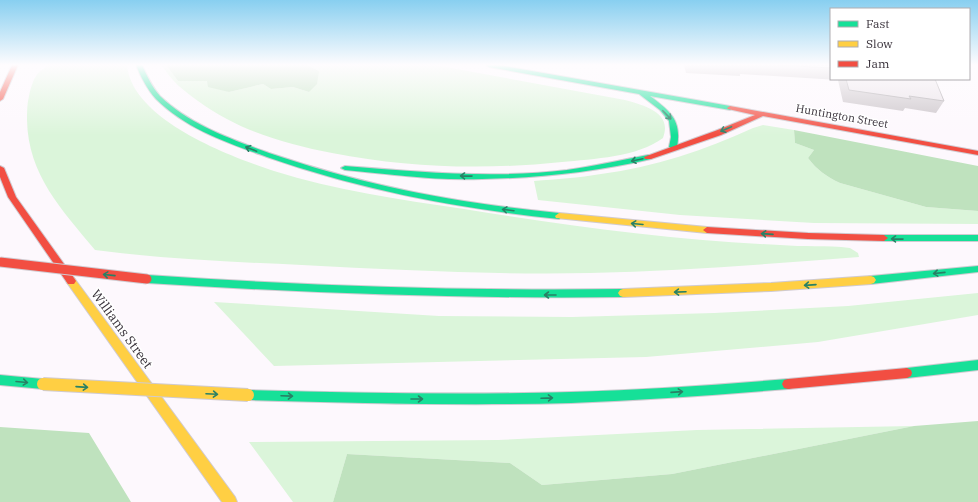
<svg xmlns="http://www.w3.org/2000/svg" width="978" height="502" font-family="'IBM Plex Serif',serif">
  <style>
    .green { fill: #dbf5da }
    .forest { fill: #bfe2be }
    .lines { fill: none; stroke-linecap: round; stroke-linejoin: round }
    .fast-casing { stroke: #d0cbd1; stroke-width: 2 }
    .slow-casing { stroke: #d0cbd1; stroke-width: 2 }
    .jam-casing { stroke: #d0cbd1; stroke-width: 2 }
    .fast { fill: #16e098; fill-rule: evenodd }
    .slow { fill: #ffcf43; fill-rule: evenodd }
    .jam { fill: #f24e42; fill-rule: evenodd }
    .slow-bridge-casing { stroke: #d0cbd1; stroke-width: 14; stroke-linecap: butt }
    .jam-bridge-casing { stroke: #d0cbd1; stroke-width: 11; stroke-linecap: butt }
    .slow-bridge { stroke: #ffcf43; stroke-width: 12 }
    .jam-bridge { stroke: #f24e42; stroke-width: 9 }
    .wall { fill: #c8c1c6 }
    .building { fill: #e8e0e6; stroke: #a29da1 }
    .oneway { stroke: #298065 }
    .labels { text-anchor: middle; dominant-baseline: central; stroke-width: 3; stroke-linejoin: round; paint-order: stroke }
    .far-street-label { font-size: 11px; fill: #39323b; stroke: #fff }
    .street-label { font-size: 13px; fill: #39323b; stroke: #fff }
  </style>
  <rect width="100%" height="100%" fill="#fdf8fd"/>
  <path class="green" d="M 50,65 L 127,65 C 132,120 229,156 274,171 C 334,190 402,200 464,209 C 569,226 674,240 780,245 C 803,247 827,245 850,248 L 858,253 L 859,257 C 769,264 680,271 590,273 C 494,275 398,270 302,265 C 233,262 163,259 95,250 C 62,210 28,175 27,120 C 27,112 27,104 29,96 C 33,80 35,72 50,65 Z
    M 162,65 L 166,65 L 178,81 L 208,81 L 229,92 L 263,84 L 271,89 L 293,87 L 309,92 L 319,71 L 307,65 L 435,65 L 625,100 C 639,104 665,110 665,128 C 665,131 664,135 663,138 C 638,157 593,159 562,162 C 484,170 409,168 332,153 C 285,144 237,130 198,101 C 183,90 171,81 162,65 Z
    M 763,125 L 794,130 L 795,143 L 814,150 L 808,158 C 817,170 827,177 840,183 L 926,207 L 978,211 L 978,224 L 814,223 L 680,215 L 538,200 L 534,181 C 556,179 579,178 601,174 C 654,167 705,150 753,128 Z
    M 978,293 L 978,315 L 818,342 L 646,357 L 274,366 L 214,302 L 439,316 L 572,317 L 714,313 L 848,306 Z
    M 914,426 L 672,474 L 542,485 L 510,463 L 347,454 L 333,502 L 293,502 L 249,442 L 498,440 L 697,430 Z"/>
  <path class="forest" d="M 166,65 L 307,65 L 319,71 L 317,84 L 309,92 L 293,87 L 271,89 L 263,84 L 229,92 L 208,87 L 207,81 L 178,81 Z
    M 794,130 L 978,166 L 978,211 L 926,207 L 840,183 C 827,177 817,170 808,158 L 814,150 L 795,143 Z
    M 978,421 L 978,502 L 333,502 L 347,454 L 510,463 L 542,485 L 672,474 L 914,426 Z
    M 0,427 L 89,433 L 131,502 L 0,502 Z"/>
  <g class="lines">
    <g class="fast-casing">
      <path id="fast" d="M 136,65 L 142,65 C 147,76 152,87 160,96 C 190,125 231,139 269,153 C 366,186 457,203 559,213 L 563,216 L 559,219 C 456,208 365,191 267,157 C 228,143 186,129 156,99 C 147,89 141,77 136,65 Z
        M 486,65 L 498,65 L 730,106 L 733,108 L 730,110 L 650,96 C 670,111 682,120 677,147 L 673,149 L 669,147 L 671,137 L 669,121 L 660,110 L 639,94 L 489,67 Z
        M 648,155 L 651,155 L 651,159 C 595,172 538,178 482,179 C 436,181 390,174 345,170 L 341,168 L 345,166 C 419,172 493,179 567,170 C 594,166 621,160 648,155 Z
        M 884,235 L 978,235 L 978,241 L 884,241 L 880,238 Z
        M 978,266 L 978,272 L 871,284 L 868,283 L 866,280 L 868,277 L 871,276 Z
        M 147,275 C 306,286 464,291 623,289 L 626,290 L 628,293 L 626,296 L 623,297 C 464,299 306,293 147,283 L 144,282 L 142,279 L 144,276 Z
        M 978,360 L 978,370 L 907,378 L 903,376 L 902,373 L 903,370 L 907,368 Z
        M 0,375 L 43,379 L 47,380 L 49,384 L 47,388 L 43,389 L 0,385 Z
        M 788,379 L 792,380 L 794,384 L 792,388 L 788,389 C 716,395 644,400 571,403 C 463,406 356,403 248,400 L 244,399 L 242,395 L 244,391 L 248,390 C 356,393 463,395 571,392 C 643,390 716,385 788,379 Z"/>
    </g>
    <g class="slow-casing">
      <path id="slow" d="M 559,213 L 707,227 L 711,230 L 707,233 L 556,218 L 555,216 Z
        M 871,276 L 874,277 L 876,280 L 874,283 L 871,284 L 771,291 L 623,297 L 620,296 L 618,293 L 620,290 L 623,289 L 771,283 Z
        M 71,277 L 74,278 L 235,497 L 237,502 L 222,502 L 68,284 L 66,281 L 68,278 Z"/>
    </g>
    <g class="jam-casing">
      <path id="jam" d="M 12,65 L 18,65 L 3,99 L 0,101 L 0,92 Z
        M 730,106 L 978,151 L 978,155 L 763,116 L 721,135 L 651,159 L 645,159 L 644,157 L 715,131 L 755,115 L 728,109 L 727,108 Z
        M 0,166 L 4,168 L 16,197 L 74,278 L 76,281 L 74,284 L 68,284 L 8,197 L 0,177 Z
        M 707,227 L 808,233 L 884,235 L 888,238 L 884,241 L 808,239 L 707,233 L 703,230 Z
        M 907,368 L 911,370 L 912,373 L 911,376 L 907,378 L 788,389 L 784,388 L 782,384 L 784,380 L 788,379 Z"/>
    </g>
    <use href="#fast" class="fast"/>
    <use href="#slow" class="slow"/>
    <use href="#jam" class="jam"/>
    <g class="slow-bridge-casing">
      <path id="slow-bridge" d="M 43,384 L 248,395"/>
    </g>
    <g class="jam-bridge-casing">
      <path id="jam-bridge" d="M 0,262 L 147,279"/>
    </g>
    <use href="#slow-bridge" class="slow-bridge"/>
    <use href="#jam-bridge" class="jam-bridge"/>
  </g>
  <path class="wall" d="M 684,65 L 831,65 L 831,79 L 935,79 L 944,101 L 936,113 L 905,108 L 903,111 L 843,102 L 838,80 L 740,74 L 740,76 L 686,73 Z"/>
  <path class="building" d="M 780,65 L 831,65 L 831,68 Z
    M 846,79 L 935,79 L 944,101 L 909,96 L 911,99 L 849,90 Z"/>
  <defs><path id="oneway-shaft" d="M-6 0H5M1.5-3L5.5 0L1.5 3" fill="none" stroke-width="1.6" stroke-linecap="round" stroke-linejoin="round"/></defs>
  <g class="oneway">
    <use href="#oneway-shaft" transform="translate(667 115) rotate(46)"/>
    <use href="#oneway-shaft" transform="translate(726 129) rotate(157)"/>
    <use href="#oneway-shaft" transform="translate(251 149) rotate(-159)"/>
    <use href="#oneway-shaft" transform="translate(637 160) rotate(168)"/>
    <use href="#oneway-shaft" transform="translate(466 176) rotate(-179)"/>
    <use href="#oneway-shaft" transform="translate(508 210) rotate(-173)"/>
    <use href="#oneway-shaft" transform="translate(637 224) rotate(-175)"/>
    <use href="#oneway-shaft" transform="translate(767 234) rotate(-176)"/>
    <use href="#oneway-shaft" transform="translate(897 239) rotate(-179)"/>
    <use href="#oneway-shaft" transform="translate(939 273) rotate(174)"/>
    <use href="#oneway-shaft" transform="translate(109 275) rotate(-174)"/>
    <use href="#oneway-shaft" transform="translate(810 285) rotate(176)"/>
    <use href="#oneway-shaft" transform="translate(680 292) rotate(178)"/>
    <use href="#oneway-shaft" transform="translate(550 295) rotate(180)"/>
    <use href="#oneway-shaft" transform="translate(22 382) rotate(5)"/>
    <use href="#oneway-shaft" transform="translate(82 387) rotate(4)"/>
    <use href="#oneway-shaft" transform="translate(677 392) rotate(-4)"/>
    <use href="#oneway-shaft" transform="translate(212 394) rotate(3)"/>
    <use href="#oneway-shaft" transform="translate(287 396) rotate(2)"/>
    <use href="#oneway-shaft" transform="translate(547 398) rotate(-2)"/>
    <use href="#oneway-shaft" transform="translate(417 399)"/>
  </g>
  <linearGradient id="sky" x2="0" y2="1"><stop stop-color="#88cff0"/><stop offset="0.48" stop-color="#fefcfe"/><stop offset="1" stop-color="#fefcfe" stop-opacity="0"/></linearGradient>
  <rect width="978" height="135" fill="url(#sky)"/>
  <g class="labels">
    <g class="far-street-label">
      <text transform="translate(842 116) rotate(10)">Huntington Street</text>
    </g>
    <g class="street-label">
      <text transform="translate(122 329) rotate(54)">Williams Street</text>
    </g>
  </g>
  <rect x="830" y="8" width="140" height="72" fill="#ffffff" stroke="#b0adb1"/>
  <rect x="838" y="21" width="20" height="6" fill="#16e098" stroke="#b0adb1"/>
  <text x="866" y="28" font-size="12" fill="#39323b">Fast</text>
  <rect x="838" y="41" width="20" height="6" fill="#ffcf43" stroke="#b0adb1"/>
  <text x="866" y="48" font-size="12" fill="#39323b">Slow</text>
  <rect x="838" y="61" width="20" height="6" fill="#f24e42" stroke="#b0adb1"/>
  <text x="866" y="68" font-size="12" fill="#39323b">Jam</text>
</svg>
